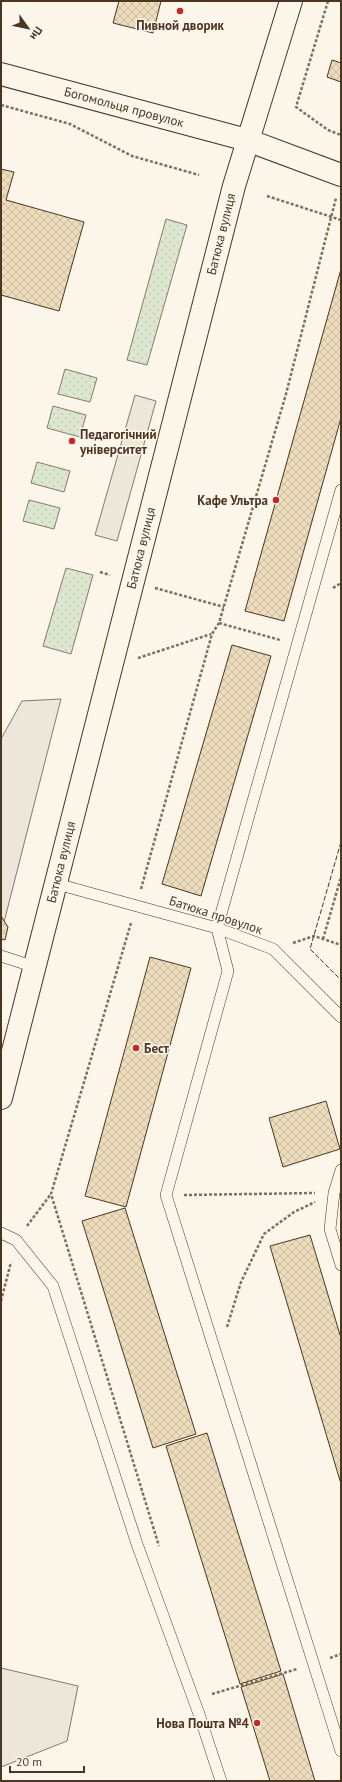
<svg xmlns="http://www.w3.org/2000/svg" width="342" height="1782" font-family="'PT Sans',sans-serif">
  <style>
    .grass { fill: url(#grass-dots); stroke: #887966 }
    .parking { fill: #ede7d9; stroke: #887966 }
    .building { fill: url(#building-cross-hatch); stroke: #4a3520 }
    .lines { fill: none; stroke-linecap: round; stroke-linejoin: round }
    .service-casing { stroke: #4a3520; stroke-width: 12 }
    .minor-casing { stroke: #4a3520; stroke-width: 24 }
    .tertiary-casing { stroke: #4a3520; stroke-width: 24 }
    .path { stroke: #7f6f5c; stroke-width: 2.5; stroke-dasharray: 3 2; stroke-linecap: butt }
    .service { stroke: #fbf6e9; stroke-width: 11 }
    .minor { stroke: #fbf6e9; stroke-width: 22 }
    .tertiary { stroke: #fbf6e9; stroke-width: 22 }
    .fence { stroke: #4a3520; stroke-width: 1; stroke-dasharray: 5 2; stroke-linecap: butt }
    .poi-dot { fill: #c62828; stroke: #fbf6e9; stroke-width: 1.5 }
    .labels { text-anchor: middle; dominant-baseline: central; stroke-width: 3; stroke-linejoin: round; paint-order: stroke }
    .poi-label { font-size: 13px; font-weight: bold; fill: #4a3520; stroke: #fbf6e9; text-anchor: start }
    .street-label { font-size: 13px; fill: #4a3520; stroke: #fbf6e9 }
  </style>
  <defs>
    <pattern id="grass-dots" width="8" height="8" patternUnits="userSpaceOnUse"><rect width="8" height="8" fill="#dce7d0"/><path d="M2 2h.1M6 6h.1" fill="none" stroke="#bec7b2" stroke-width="1.8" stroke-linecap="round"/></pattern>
    <pattern id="building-cross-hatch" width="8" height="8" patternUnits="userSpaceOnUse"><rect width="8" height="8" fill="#ecdcbc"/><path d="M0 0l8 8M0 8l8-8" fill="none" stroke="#ccbda1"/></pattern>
  </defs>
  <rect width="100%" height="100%" fill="#fbf6e9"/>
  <path class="grass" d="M 166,219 L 187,225 L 147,365 L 127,360 Z
    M 65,369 L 97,378 L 90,402 L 58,394 Z
    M 53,406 L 86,415 L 80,437 L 47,428 Z
    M 37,462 L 70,471 L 64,492 L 31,483 Z
    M 29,500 L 60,508 L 54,529 L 23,521 Z
    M 66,568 L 93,575 L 71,654 L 43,646 Z"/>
  <path class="parking" d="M 135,395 L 156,401 L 117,541 L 95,535 Z
    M 61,699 L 3,926 L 1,925 L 1,739 L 22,701 Z
    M 1,1668 L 78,1686 L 67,1741 L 1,1767 Z"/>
  <path class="building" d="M 119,1 L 161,1 L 153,33 L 113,23 Z
    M 332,60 L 341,63 L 341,82 L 327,77 Z
    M 1,169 L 14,172 L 6,200 L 84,222 L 59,311 L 1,295 Z
    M 341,269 L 341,418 L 284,621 L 245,611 Z
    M 232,645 L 271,656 L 201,896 L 162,884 Z
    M 1,916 L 8,927 L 5,940 L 1,939 Z
    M 150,957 L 191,968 L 126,1207 L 85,1196 Z
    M 326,1101 L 340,1149 L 283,1167 L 269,1118 Z
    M 125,1208 L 196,1434 L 153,1448 L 82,1221 Z
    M 310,1235 L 341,1338 L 341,1484 L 270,1246 Z
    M 207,1433 L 281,1671 L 240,1684 L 166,1446 Z
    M 283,1674 L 315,1781 L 270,1781 L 241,1687 Z"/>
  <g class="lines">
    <g class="service-casing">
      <path id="service" d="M 341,490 L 217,928 L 228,971 L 166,1195 L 341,1751
        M 57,884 L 217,928 L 273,949 L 341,1017
        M 1,956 L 35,967
        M 341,1170 L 334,1193 L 330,1229 L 341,1265
        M 1,1233 L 16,1240 L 53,1286 L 137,1544 L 199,1714 L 221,1781"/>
    </g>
    <g class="minor-casing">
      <path id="minor" d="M 1,74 L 247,140"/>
    </g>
    <g class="tertiary-casing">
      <path id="tertiary" d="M 247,140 L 341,175
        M 1,1098 L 234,186 L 291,1"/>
    </g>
    <path class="path" d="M 328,1 L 296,107 L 328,130 L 341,135
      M 1,105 L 70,124 L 132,156 L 199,175
      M 267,196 L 341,220
      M 100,572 L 110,575
      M 155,588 L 224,607
      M 333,588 L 341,583
      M 219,623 L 280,640
      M 138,658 L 211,634
      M 141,889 L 212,634 L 219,623 L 286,394 L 336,198
      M 131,923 L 51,1194 L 159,1546
      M 323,939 L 341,877
      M 293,943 L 314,936 L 341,945
      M 184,1195 L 315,1193
      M 27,1226 L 51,1194
      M 1,1301 L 11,1262
      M 227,1327 L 241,1282 L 264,1234 L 294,1212 L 315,1202
      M 330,1658 L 341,1654
      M 212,1694 L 297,1669"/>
    <use href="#service" class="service"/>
    <use href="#minor" class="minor"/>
    <use href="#tertiary" class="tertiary"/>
    <path class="fence" d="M 341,842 L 310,949 L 341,980"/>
  </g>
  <g class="poi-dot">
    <circle cx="180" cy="11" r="4"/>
    <circle cx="72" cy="441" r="4"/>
    <circle cx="276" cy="500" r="4"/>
    <circle cx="136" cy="1048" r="4"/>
    <circle cx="257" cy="1723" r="4"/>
  </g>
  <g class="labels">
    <g class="poi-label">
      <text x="180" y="25" text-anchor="middle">Пивной дворик</text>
      <text x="80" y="434">Педагогічний<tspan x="80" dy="15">університет</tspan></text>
      <text x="268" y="500" text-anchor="end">Кафе Ультра</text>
      <text x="144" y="1048">Бест</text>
      <text x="249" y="1723" text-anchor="end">Нова Пошта №4</text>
    </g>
    <g class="street-label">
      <text transform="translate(124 107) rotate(15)">Богомольця провулок</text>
      <text transform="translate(221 234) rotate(-76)">Батюка вулиця</text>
      <text transform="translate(141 548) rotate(-76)">Батюка вулиця</text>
      <text transform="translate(61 862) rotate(-76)">Батюка вулиця</text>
      <text transform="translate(216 915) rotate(18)">Батюка провулок</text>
    </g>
  </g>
  <rect width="342" height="1782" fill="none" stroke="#4a3520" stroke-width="4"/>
  <g transform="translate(28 28) rotate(123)" stroke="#fbf6e9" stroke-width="3" paint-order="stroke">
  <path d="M0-3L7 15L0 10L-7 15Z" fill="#4a3520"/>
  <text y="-6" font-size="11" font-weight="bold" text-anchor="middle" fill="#4a3520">Пн</text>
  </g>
  <path d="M10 1766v6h74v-6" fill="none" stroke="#4a3520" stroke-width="2"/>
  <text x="16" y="1766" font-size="12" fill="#4a3520" stroke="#fbf6e9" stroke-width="3" paint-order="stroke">20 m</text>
</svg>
